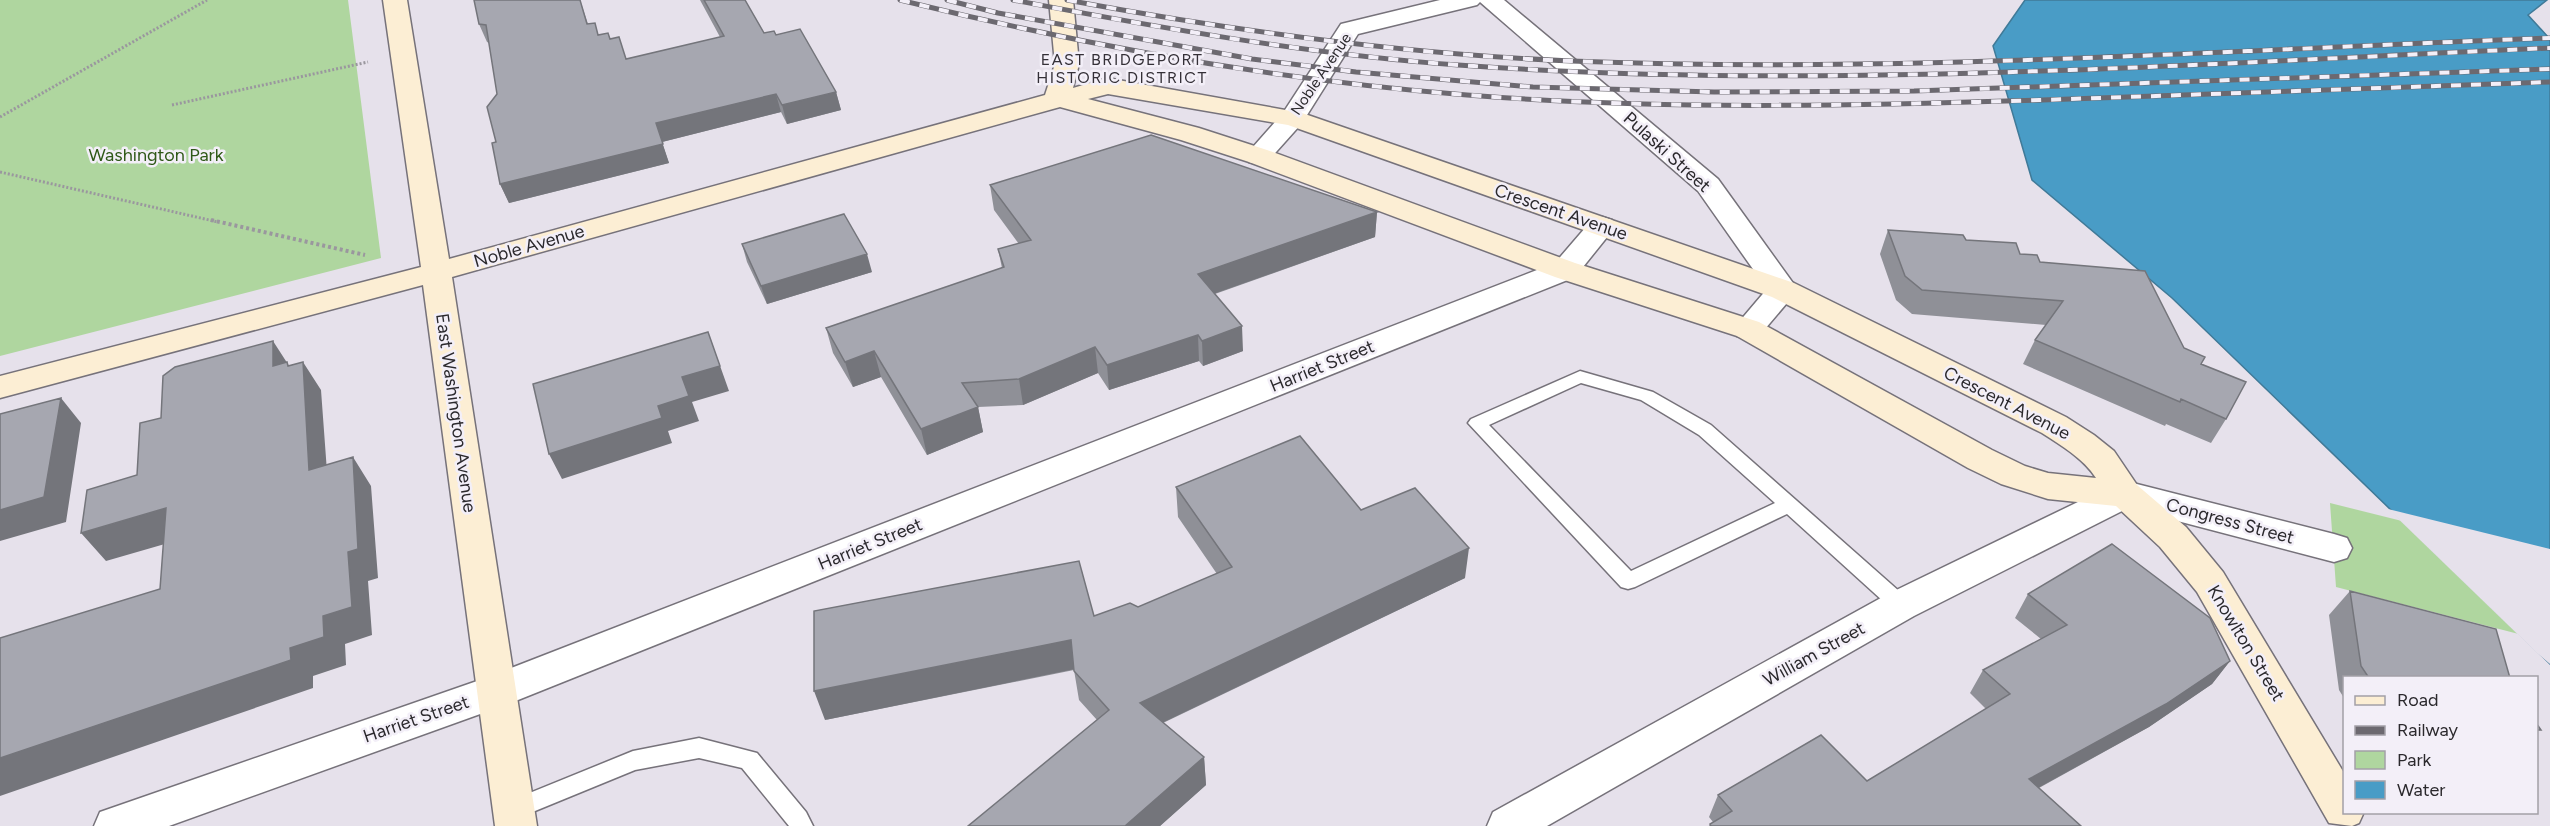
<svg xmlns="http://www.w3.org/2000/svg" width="2550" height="826" font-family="Figtree,sans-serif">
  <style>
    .green { fill: #afd69f }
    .water { fill: #499cc6; stroke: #407a98; stroke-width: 1.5 }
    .pier { fill: #e6e1eb }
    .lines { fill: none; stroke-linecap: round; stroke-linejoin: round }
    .lane-casing { stroke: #76727a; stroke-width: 3 }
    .street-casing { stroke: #76727a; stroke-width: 3 }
    .secondary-casing { stroke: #76727a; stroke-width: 3 }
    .path-far1 { stroke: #9a979e; stroke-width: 3; stroke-dasharray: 2 2; stroke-linecap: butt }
    .path { stroke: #9a979e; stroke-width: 4; stroke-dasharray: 3 3; stroke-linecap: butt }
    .lane { fill: #fff; fill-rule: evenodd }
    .street { fill: #fff; fill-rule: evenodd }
    .secondary { fill: #fceed4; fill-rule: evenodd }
    .rail-casing { stroke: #6c6970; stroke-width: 5 }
    .rail { stroke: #f3eff8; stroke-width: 4; stroke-dasharray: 10; stroke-linecap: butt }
    .wall { fill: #8f9097 }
    .shaded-wall { fill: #74757b }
    .building { fill: #a6a7b0; stroke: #74757b; stroke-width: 1.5 }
    .labels { text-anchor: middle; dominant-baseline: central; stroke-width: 5; stroke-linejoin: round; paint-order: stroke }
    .far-street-label { font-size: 15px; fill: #2b292d; stroke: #f3eff8 }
    .far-neighbourhood-label { font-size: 16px; letter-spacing: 1.5px; fill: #343037; stroke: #f3eff8 }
    .street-label { font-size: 18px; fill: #2b292d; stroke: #f3eff8 }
    .park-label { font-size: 18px; fill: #2e5817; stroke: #f3eff8 }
  </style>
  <rect width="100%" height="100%" fill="#e6e1eb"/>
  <path class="green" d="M 0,0 L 348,0 L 381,258 L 0,356 Z
    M 2330,503 L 2550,558 L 2550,642 L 2336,587 Z"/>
  <path class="water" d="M 2025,0 L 2547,0 L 2528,15 L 2550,39 L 2550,664 L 2172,298 L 2032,180 L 1993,46 Z"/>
  <path class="pier" d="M 2388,509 L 2550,549 L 2550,664 L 2537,653 Z"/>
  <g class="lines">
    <g class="lane-casing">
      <path id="lane" d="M 1580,371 L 1653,392 L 1711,425 L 1908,599 L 1911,605 L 1908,611 L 1901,613 L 1894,611 L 1787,514 L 1635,587 L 1628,589 L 1621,587 L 1468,423 L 1471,419 ZM 1581,383 L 1641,400 L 1699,435 L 1775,503 L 1631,571 L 1489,425 Z
        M 699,738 L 757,753 L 806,812 L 813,826 L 789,826 L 742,768 L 699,758 L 635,770 L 513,820 L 505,817 L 501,810 L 505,803 L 633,751 Z"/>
    </g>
    <g class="street-casing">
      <path id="street" d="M 1440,0 L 1504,0 L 1718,179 L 1798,290 L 1759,336 L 1748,339 L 1737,336 L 1733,329 L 1767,289 L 1698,191 L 1480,2 L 1477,5 L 1358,34 L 1302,123 L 1267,162 L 1258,164 L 1249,162 L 1245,156 L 1283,113 L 1341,24 Z
        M 1602,217 L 1612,220 L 1616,226 L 1575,277 L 508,704 L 169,826 L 94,826 L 100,812 L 480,680 L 1555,263 L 1592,220 Z
        M 2125,481 L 2334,534 L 2347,538 L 2352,548 L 2347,558 L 2334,562 L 2128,508 L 1914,616 L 1547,826 L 1487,826 L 1493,812 L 1888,594 L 2113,485 Z"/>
    </g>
    <g class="secondary-casing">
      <path id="secondary" d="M 383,0 L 407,0 L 449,259 L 1045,95 L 1055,64 L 1049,0 L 1073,0 L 1079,64 L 1073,88 L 1107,78 L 1302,113 L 1794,283 L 2066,417 L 2094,435 L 2114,451 L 2137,485 L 2186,527 L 2223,572 L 2344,773 L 2344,812 L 2364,812 L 2359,823 L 2352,826 L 2329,823 L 2197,592 L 2160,547 L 2116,506 L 2048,499 L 2001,484 L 1968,468 L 1737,336 L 1555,277 L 1249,162 L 1181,140 L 1060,107 L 452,277 L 537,826 L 495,826 L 423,285 L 0,398 L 0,376 L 421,267 ZM 1108,94 L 1288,125 L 1772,297 L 2042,433 C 2062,446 2083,458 2096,478 L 2048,473 L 2025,466 L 1992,450 L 1759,322 L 1575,263 L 1267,150 L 1199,128 L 1088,99 Z"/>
    </g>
    <path class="path-far1" d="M 172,105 L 368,62
      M 0,117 L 207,0
      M 0,172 L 218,222"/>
    <path class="path" d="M 211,220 L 365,255"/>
    <use href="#lane" class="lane"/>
    <use href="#street" class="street"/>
    <use href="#secondary" class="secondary"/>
    <g class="rail-casing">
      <path id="rail" d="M 900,0 C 1087,46 1275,80 1467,95 C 1658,110 1850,106 2042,100 C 2211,94 2381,88 2550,82
        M 947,0 L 998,13 L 1252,59 L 1356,72 L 1533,87 L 1714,92 L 1914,91 L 2550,69
        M 1013,0 C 1160,28 1308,54 1458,65 C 1821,91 2187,64 2550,48
        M 1067,0 C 1234,31 1402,54 1571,61 C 1896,74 2225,50 2550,38"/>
    </g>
    <use href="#rail" class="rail"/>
  </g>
  <path class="wall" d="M 580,0 L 588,24 L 599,35 L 610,39 L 626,59 L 720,37 L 700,0 L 745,0 L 764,33 L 776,35 L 836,92 L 841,110 L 787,124 L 781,112 L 662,142 L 669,163 L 509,203 L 500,184 L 496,142 L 497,94 L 489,43 L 487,42 L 479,24 Z
    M 990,185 L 1377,212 L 1375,237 L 1215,294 L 1243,351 L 1203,366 L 1199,361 L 1109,390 L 1098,373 L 1023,405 L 978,407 L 983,432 L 927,455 L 881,377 L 853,387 L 833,353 L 826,328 L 1002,268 L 998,249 L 1019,244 L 994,210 Z
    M 1888,230 L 1966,240 L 2020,254 L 2040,262 L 2184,348 L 2201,364 L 2226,419 L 2211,443 L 2166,424 L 2165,426 L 2023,364 L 2035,340 L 2046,325 L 1912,314 L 1896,300 L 1880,254 Z
    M 742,244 L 872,272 L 767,304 L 747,262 Z
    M 1176,487 L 1361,510 L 1465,578 L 1163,723 L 1204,757 L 1206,785 L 1160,826 L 968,826 L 1097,720 L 1079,700 L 1074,670 L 825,720 L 1094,616 L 1138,607 L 1217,574 L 1178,517 Z
    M 2350,591 L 2510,678 L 2344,678 L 2344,698 L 2339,690 L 2329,615 Z
    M 2028,594 L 2230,661 L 2212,684 L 2149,727 L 2039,788 L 2081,826 L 1709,826 L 1710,824 L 1713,822 L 1709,817 L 1718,795 L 1867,781 L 1986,709 L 1970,693 L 1983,670 L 2041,639 L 2015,618 Z"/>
  <path class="shaded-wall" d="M 836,92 L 841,110 L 787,124 L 782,105 Z
    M 776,94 L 781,112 L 662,142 L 669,163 L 509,203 L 500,184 L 656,123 Z
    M 1377,212 L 1375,237 L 1199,299 L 1198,274 Z
    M 867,254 L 872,272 L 767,304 L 761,286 Z
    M 1242,326 L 1243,351 L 1203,366 L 1202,341 Z
    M 708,332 L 729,391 L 692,402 L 699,421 L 668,431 L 672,443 L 562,479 L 549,454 L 658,406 L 682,377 Z
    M 1198,335 L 1199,361 L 1109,390 L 1107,365 Z
    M 273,341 L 304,389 L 303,362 L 321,390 L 329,499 L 309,470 L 273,366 Z
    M 1095,347 L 1098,373 L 1023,405 L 1019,379 Z
    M 874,351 L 881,377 L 853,387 L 845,362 Z
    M 61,398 L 81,423 L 66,522 L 0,541 L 0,510 Z
    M 978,407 L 983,432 L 927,455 L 921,429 Z
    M 353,457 L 371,486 L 378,578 L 368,581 L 372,635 L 345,644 L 346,665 L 313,676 L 313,688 L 0,796 L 0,758 L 290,648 L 323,616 Z
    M 166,508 L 189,537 L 106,561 L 81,533 Z
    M 1469,548 L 1465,578 L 1143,732 L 1140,703 Z
    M 1071,640 L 1075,669 L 825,720 L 814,691 Z
    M 2230,661 L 2212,684 L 2149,727 L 2014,801 L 2029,779 Z
    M 1204,757 L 1206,785 L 1160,826 L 1125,826 Z"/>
  <path class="building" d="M 474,0 L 580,0 L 587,24 L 595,23 L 598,35 L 608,33 L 610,39 L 619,37 L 626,59 L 724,36 L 704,0 L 745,0 L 764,33 L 774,31 L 776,35 L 800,29 L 836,92 L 782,105 L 776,94 L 656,123 L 663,144 L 500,184 L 492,143 L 496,142 L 487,107 L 497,94 L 486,25 L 479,24 Z
    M 1151,135 L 1377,212 L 1198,274 L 1242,326 L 1202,341 L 1198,335 L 1107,365 L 1095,347 L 1019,379 L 962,383 L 978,407 L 921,429 L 874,351 L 845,362 L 826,328 L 1004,267 L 998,249 L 1031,240 L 990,185 Z
    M 844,214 L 867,254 L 761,286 L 742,244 Z
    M 1888,230 L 1963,235 L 1966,240 L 2016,243 L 2020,254 L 2037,255 L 2040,262 L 2145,271 L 2184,348 L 2205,357 L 2201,364 L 2246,382 L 2226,419 L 2181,399 L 2180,402 L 2035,340 L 2063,301 L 1922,290 L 1905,276 Z
    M 708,332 L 720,366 L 682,377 L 689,396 L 658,406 L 662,418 L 549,454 L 533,384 Z
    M 273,341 L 273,366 L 287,362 L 288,366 L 303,362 L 309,470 L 353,457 L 358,549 L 348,552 L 352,607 L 323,616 L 324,637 L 290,648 L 291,660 L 0,758 L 0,638 L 160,589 L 166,508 L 81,533 L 87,490 L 137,475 L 140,423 L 161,418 L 163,376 L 175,367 Z
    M 61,398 L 44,497 L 0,510 L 0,414 Z
    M 1300,436 L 1361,510 L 1415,488 L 1469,548 L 1140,703 L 1204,757 L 1125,826 L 968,826 L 1109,710 L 1074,671 L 1071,640 L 814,691 L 814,611 L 1079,561 L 1094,616 L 1130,603 L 1138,607 L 1232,567 L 1176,487 Z
    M 2112,544 L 2210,618 L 2230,661 L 2166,704 L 2029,779 L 2081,826 L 1711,826 L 1710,824 L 1732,811 L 1718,795 L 1821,735 L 1867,781 L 2010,694 L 1983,670 L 2067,625 L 2028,594 Z
    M 2350,591 L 2496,629 L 2510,678 L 2369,678 L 2361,666 Z
    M 2536,723 L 2541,730 L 2536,730 Z"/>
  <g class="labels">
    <g class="far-street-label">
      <text transform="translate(1321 74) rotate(-56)">Noble Avenue</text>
    </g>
    <g class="far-neighbourhood-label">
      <text x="1122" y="59">EAST BRIDGEPORT<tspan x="1122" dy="18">HISTORIC DISTRICT</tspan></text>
    </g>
    <g class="street-label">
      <text transform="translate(1667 152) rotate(42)">Pulaski Street</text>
      <text transform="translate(1561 212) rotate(19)">Crescent Avenue</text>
      <text transform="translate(529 246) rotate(-16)">Noble Avenue</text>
      <text transform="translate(1322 366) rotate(-22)">Harriet Street</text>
      <text transform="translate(2007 403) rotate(27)">Crescent Avenue</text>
      <text transform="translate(456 413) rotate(82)">East Washington Avenue</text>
      <text transform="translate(2230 521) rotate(15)">Congress Street</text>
      <text transform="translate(870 544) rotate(-22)">Harriet Street</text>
      <text transform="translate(2246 643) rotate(59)">Knowlton Street</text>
      <text transform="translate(1814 654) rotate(-29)">William Street</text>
      <text transform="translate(416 719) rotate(-19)">Harriet Street</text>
    </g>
    <g class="park-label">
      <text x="156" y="155">Washington Park</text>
    </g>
  </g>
  <rect x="2343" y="676" width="195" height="138" fill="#f3eff8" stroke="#a3a0a7" stroke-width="1.5"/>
  <rect x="2355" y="696" width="30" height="9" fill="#fceed4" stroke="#a3a0a7" stroke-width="1.5"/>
  <text x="2397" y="706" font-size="18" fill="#2b292d">Road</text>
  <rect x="2355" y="726" width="30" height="9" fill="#6c6970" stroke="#a3a0a7" stroke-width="1.5"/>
  <text x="2397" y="736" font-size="18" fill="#2b292d">Railway</text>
  <rect x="2355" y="751" width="30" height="18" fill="#afd69f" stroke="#a3a0a7" stroke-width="1.5"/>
  <text x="2397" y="766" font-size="18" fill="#2b292d">Park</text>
  <rect x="2355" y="781" width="30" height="18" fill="#499cc6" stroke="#a3a0a7" stroke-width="1.5"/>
  <text x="2397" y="796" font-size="18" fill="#2b292d">Water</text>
</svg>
